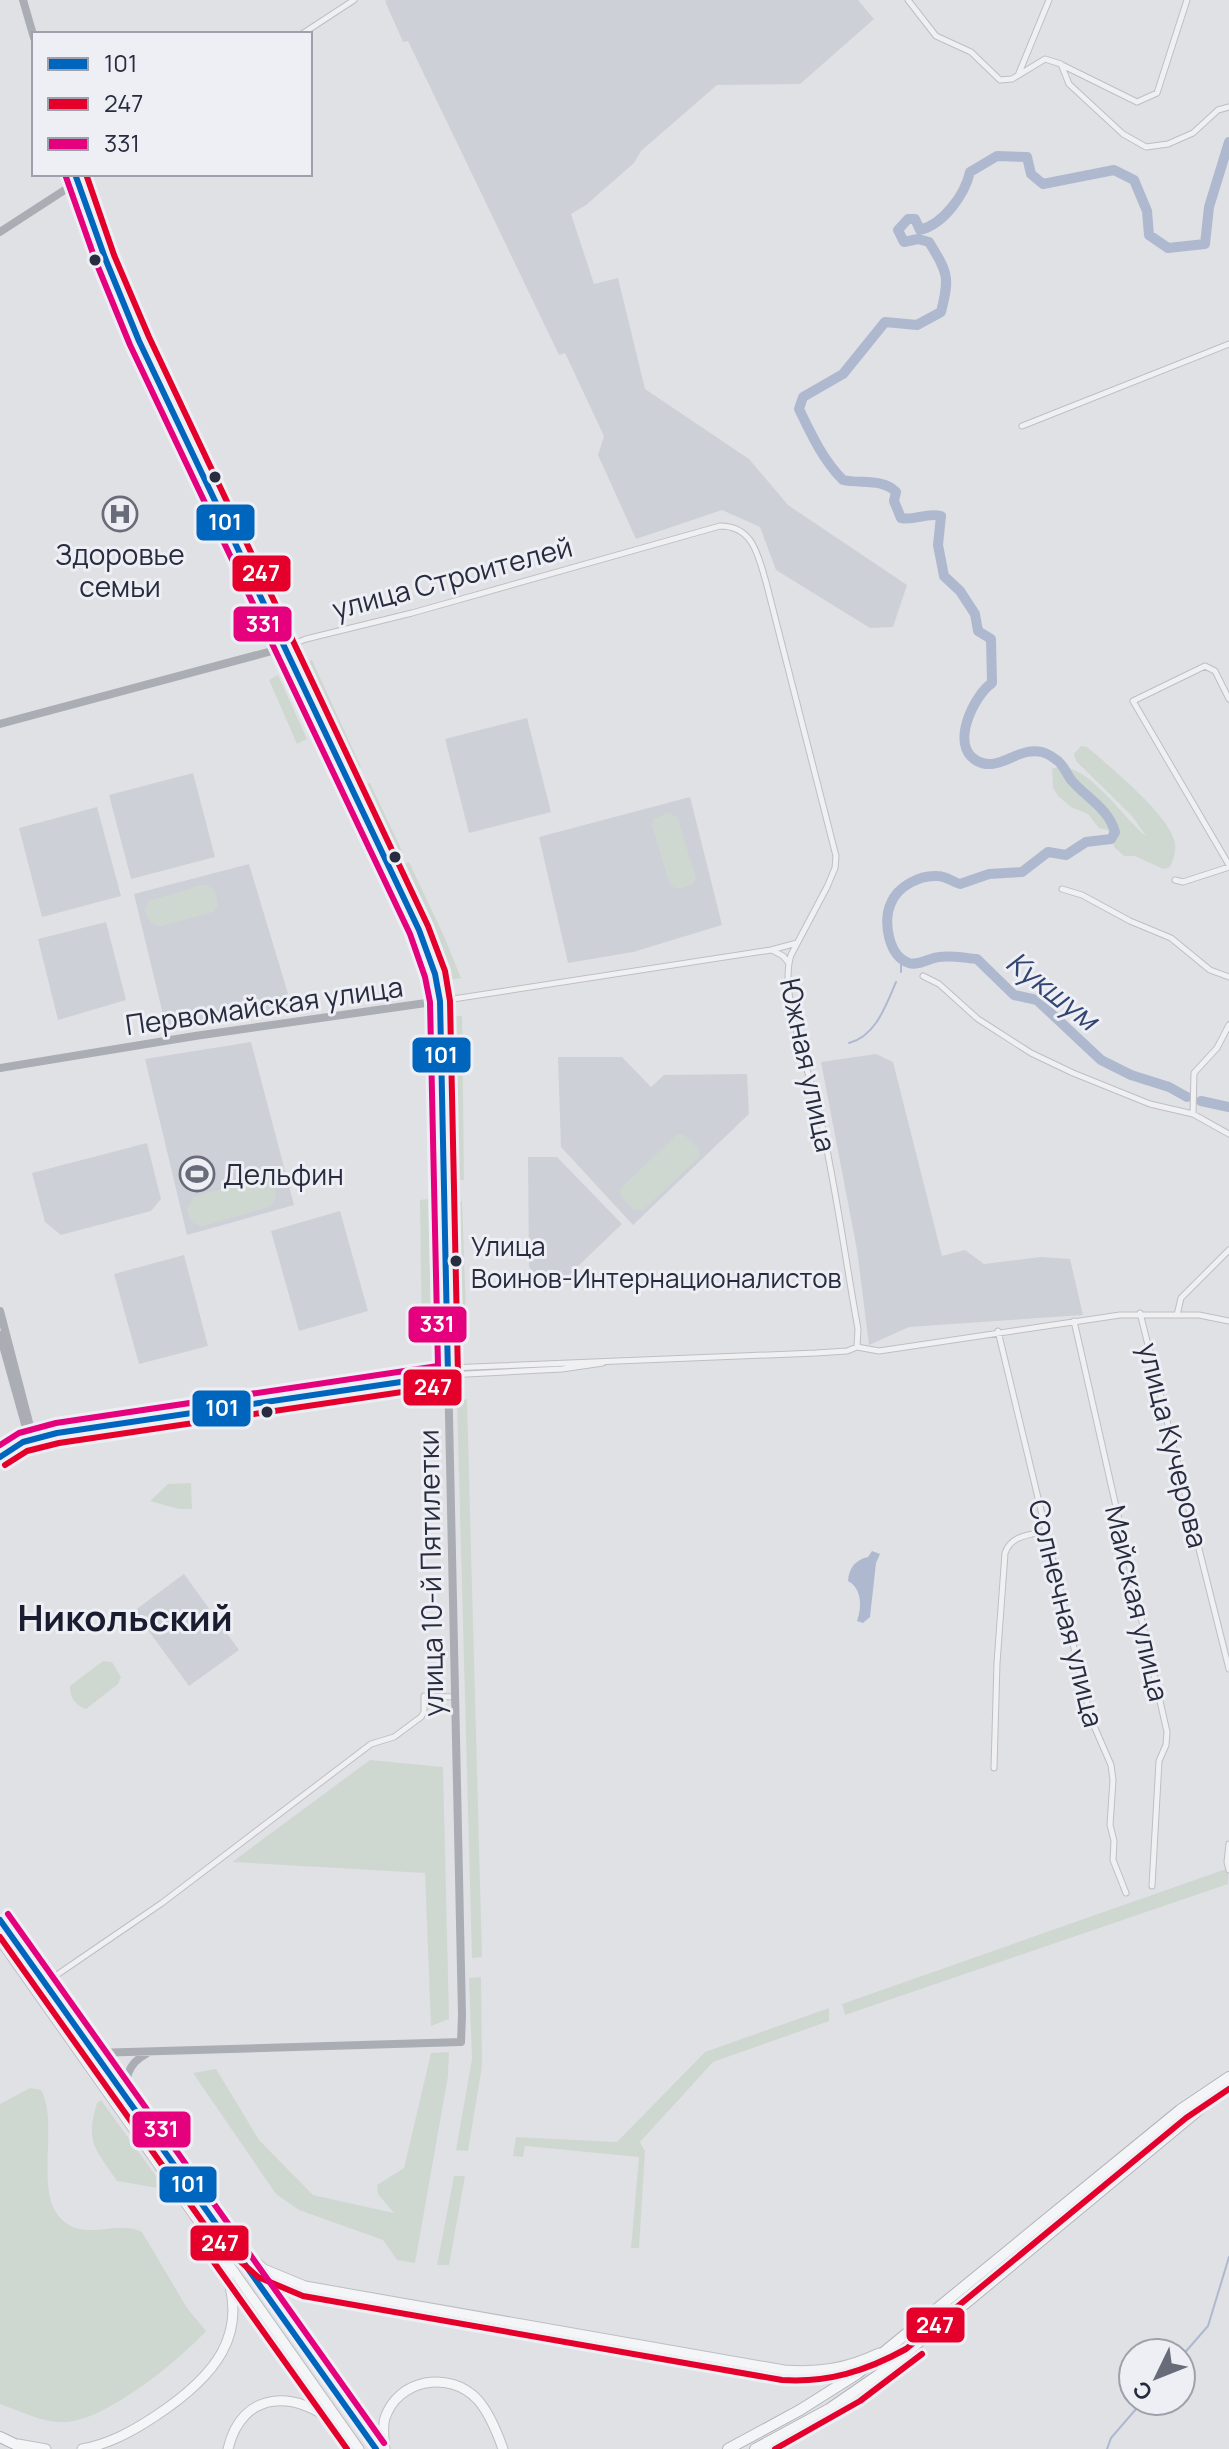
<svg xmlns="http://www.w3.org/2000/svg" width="1229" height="2449" font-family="Manrope,sans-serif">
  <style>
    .built { fill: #ced0d8 }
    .green { fill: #cfd8d0 }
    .water { fill: #aeb9d0 }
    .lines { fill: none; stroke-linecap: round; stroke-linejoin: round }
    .stream { stroke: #aeb9d0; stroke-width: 2 }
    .river { stroke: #aeb9d0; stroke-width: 10 }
    .street-casing { stroke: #bebfc3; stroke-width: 7 }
    .primary-casing { stroke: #bdbec3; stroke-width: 11 }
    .highway-casing { stroke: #b3b4ba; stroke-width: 12 }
    .street { stroke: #f0f0f2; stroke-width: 5 }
    .secondary { stroke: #aaadb4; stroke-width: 8 }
    .primary { stroke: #f4f5f6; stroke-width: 9 }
    .highway { stroke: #f4f5f6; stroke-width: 10 }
    .bus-1-casing { stroke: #edeff5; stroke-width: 12 }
    .bus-2-casing { stroke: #edeff5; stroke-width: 12 }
    .bus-3-casing { stroke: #edeff5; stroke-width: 12 }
    .bus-1 { stroke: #0065bd; stroke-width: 6 }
    .bus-2 { stroke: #e4002b; stroke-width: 6 }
    .bus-3 { stroke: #e5007d; stroke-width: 6 }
    .bus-dot { fill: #272c3e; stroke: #edeff5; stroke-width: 3 }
    .labels { text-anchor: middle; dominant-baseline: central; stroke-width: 6; stroke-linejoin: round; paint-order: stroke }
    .bus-label { font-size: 26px; fill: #272c3e; stroke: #edeff5; text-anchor: start }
    .poi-label { font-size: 28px; fill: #272c3e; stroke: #edeff5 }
    .street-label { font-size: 28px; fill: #272c3e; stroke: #edeff5 }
    .water-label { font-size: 30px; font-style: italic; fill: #324471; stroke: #edeff5 }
    .district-label { font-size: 36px; font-weight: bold; fill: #1a1d2f; stroke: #edeff5 }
    .line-badge { stroke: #edeff5; stroke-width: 3 }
    .badge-label { font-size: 22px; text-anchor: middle; font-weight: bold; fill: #fff }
  </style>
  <rect width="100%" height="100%" fill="#e0e1e5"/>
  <path class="built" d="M 387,0 L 858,0 L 874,19 L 800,84 L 717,85 L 641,151 L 634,163 L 586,205 L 571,214 L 594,284 L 618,278 L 645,389 L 749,459 L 788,505 L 907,585 L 893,627 L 870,628 L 776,570 L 760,527 L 722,510 L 636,539 L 598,455 L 604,436 L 565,353 L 559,355 L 408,41 L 403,42 L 385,1 Z
    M 527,718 L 551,812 L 469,833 L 445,739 Z
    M 193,773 L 215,857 L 131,879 L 109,795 Z
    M 690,797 L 722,925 L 633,952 L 568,963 L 539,837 Z
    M 97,807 L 121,896 L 42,917 L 19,828 Z
    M 249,864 L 292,1007 L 166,1027 L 134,894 Z
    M 106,922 L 126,1000 L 58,1020 L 38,939 Z
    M 251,1042 L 294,1205 L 187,1235 L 145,1059 Z
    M 876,1054 L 893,1062 L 942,1256 L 965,1250 L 984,1264 L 1041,1257 L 1070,1259 L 1083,1315 L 909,1327 L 869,1345 L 857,1250 L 821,1062 Z
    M 558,1057 L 622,1057 L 651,1087 L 664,1075 L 747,1074 L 749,1114 L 633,1225 L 561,1147 Z
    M 147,1143 L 161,1199 L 151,1211 L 61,1235 L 45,1222 L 32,1173 Z
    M 528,1157 L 557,1157 L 622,1224 L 551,1292 L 529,1267 Z
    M 340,1211 L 368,1311 L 299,1331 L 271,1231 Z
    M 184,1255 L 208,1346 L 139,1364 L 114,1274 Z
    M 184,1574 L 239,1650 L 189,1686 L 134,1611 Z"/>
  <path class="green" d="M 312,660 L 361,767 L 351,769 L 303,663 Z
    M 278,675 L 307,739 L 297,744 L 269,680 Z
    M 1081,746 L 1087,747 C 1109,766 1170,815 1175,843 C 1176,851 1174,859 1170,867 L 1163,869 L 1135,856 L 1124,856 L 1114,847 L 1111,834 L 1107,830 L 1099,828 L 1088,814 L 1071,807 L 1058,796 L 1053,788 L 1052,769 C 1084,755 1125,821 1146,836 L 1132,816 L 1076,761 L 1074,754 Z
    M 370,783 L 403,853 L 394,855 L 360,785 Z
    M 669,813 L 677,817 L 696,878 L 693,884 L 677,889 L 670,884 L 652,825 L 653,819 Z
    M 409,862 L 444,936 L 461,978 L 449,980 L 400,865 Z
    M 202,885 C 214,885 216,894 218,905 L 213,912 L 161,926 L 150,923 L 145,909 L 149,901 Z
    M 452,1016 L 462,1016 L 464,1180 L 452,1180 Z
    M 678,1134 L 683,1134 L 699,1150 L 699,1157 L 643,1210 L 634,1210 L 620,1195 L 620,1189 Z
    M 262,1177 L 270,1180 C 278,1189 278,1199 269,1207 L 203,1226 C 193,1226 188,1217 187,1208 L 194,1197 Z
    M 428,1199 L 432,1344 L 422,1345 L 420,1200 Z
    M 462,1201 L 467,1338 L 456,1338 L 454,1202 Z
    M 467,1399 L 482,1957 L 472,1958 L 457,1401 Z
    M 191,1483 L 192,1509 L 179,1509 L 150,1501 L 168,1484 Z
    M 103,1661 L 112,1662 L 121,1677 L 118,1684 L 86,1709 C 74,1705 70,1697 70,1686 Z
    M 370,1760 L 443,1767 L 449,2019 L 431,2026 L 425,1873 L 232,1862 Z
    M 1229,1868 L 1228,1884 L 845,2015 L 842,2004 Z
    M 481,1977 L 482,2066 L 468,2151 L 456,2150 L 472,2059 L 469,1978 Z
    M 829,2008 L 829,2021 L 713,2062 L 640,2142 L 645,2151 L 639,2248 L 631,2248 L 639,2157 L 525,2146 L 523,2157 L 513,2156 L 516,2137 L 617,2142 L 705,2052 Z
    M 449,2052 L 448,2076 L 415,2263 L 397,2260 L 383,2240 L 299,2210 L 276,2194 L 193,2073 L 216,2069 L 259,2140 L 313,2195 L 394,2213 L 378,2194 L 377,2185 L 404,2168 L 431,2053 Z
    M 30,2088 L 41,2090 C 61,2125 29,2202 69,2225 C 92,2238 120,2220 142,2232 L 187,2308 L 206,2331 C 179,2361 106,2420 66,2422 C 45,2424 20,2411 0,2404 L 0,2104 Z
    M 101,2100 L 164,2187 L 164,2189 L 117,2181 C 95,2148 85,2143 97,2103 Z
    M 454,2176 L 465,2176 L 449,2265 L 437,2265 Z"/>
  <path class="water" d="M 872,1551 L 880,1554 L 876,1563 L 870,1617 L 863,1623 L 857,1621 C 862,1608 862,1588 848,1581 C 849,1568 855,1560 868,1557 Z"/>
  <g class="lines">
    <path class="stream" d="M 901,972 L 901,965 L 905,961
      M 849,1043 C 876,1036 886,1005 896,982
      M 1181,2357 L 1208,2326 L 1229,2257
      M 1107,2449 L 1111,2438 L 1143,2401"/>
    <path class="river" d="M 1187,1097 L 1169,1087 L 1131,1075 L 1101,1060 L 1037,1000 L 1014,995 L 977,959 C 965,958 951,955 939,957 C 929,958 919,966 909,963 C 888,956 883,921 891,903 C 898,886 920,875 937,876 C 947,876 952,882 960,884 L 989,874 L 1022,872 L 1048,852 L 1066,855 L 1086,842 L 1111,839 L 1115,832 C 1109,809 1087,798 1072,781 C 1067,775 1064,766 1058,761 C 1054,758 1046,753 1042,752 C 1018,746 999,773 977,761 C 949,746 974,695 992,683 L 991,639 L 978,631 L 975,614 L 960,591 L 944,576 L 938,545 L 941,516 C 926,512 915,521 901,518 L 894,501 L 896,492 C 883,478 860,484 843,480 C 823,460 811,434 799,409 L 803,397 L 843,374 L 885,322 L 917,325 L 941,312 C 950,277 948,273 929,242 L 918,239 L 904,242 L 898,230 L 908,219 L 915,219 L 920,230 C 944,224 965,194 970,172 L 997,156 L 1027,157 L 1031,174 L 1043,184 L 1114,170 L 1134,180 L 1147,211 L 1149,235 L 1168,248 L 1205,244 L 1209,207 L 1229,142
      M 1201,1101 L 1229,1107"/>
    <g class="street-casing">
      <path id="street" d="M 908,0 L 936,36 L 971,52 L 1000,80 L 1012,79 L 1045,59 L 1061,64 L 1069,84 L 1123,134 L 1146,147 L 1168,144 L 1193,133 L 1218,110 L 1229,107
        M 302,34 L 354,0
        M 1062,65 L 1137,102 L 1157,93 L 1187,0
        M 1019,73 L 1049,0
        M 77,182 L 89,174
        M 1022,426 L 1229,344
        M 283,648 L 306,639 L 412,613 L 720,526 C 753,526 758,555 766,582 L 836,856 L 835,868 L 827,887 L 791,955 C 778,995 811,1074 820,1117 C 836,1186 845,1258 858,1329 L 857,1347
        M 1229,699 L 1215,671 L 1205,666 L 1133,701 L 1229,865
        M 1175,880 L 1183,882 L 1229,867
        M 1062,889 L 1082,895 L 1130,921 L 1171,938 L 1210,970 L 1229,977
        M 772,950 L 783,956 L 789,963
        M 923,976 L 939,984 L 978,1019 L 1031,1053 L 1073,1073 L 1150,1104 L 1193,1114 L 1229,1134
        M 440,1001 L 771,950 L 797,943
        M 1193,1114 L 1194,1073 L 1217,1048 L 1229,1025
        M 1140,1313 L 1229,1669
        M 1177,1315 L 1181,1298 L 1229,1250
        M 1074,1321 L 1167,1732 L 1166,1745 L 1159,1761 L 1152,1886
        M 998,1331 L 1091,1719 L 1111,1765 L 1113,1780 L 1110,1825 L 1114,1841 L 1113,1860 L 1126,1893
        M 857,1347 L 879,1351 L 1120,1315 L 1199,1315 L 1229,1321
        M 448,1368 L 816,1353 L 847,1351 L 857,1347
        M 448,1375 L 562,1369 L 603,1363
        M 994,1768 L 997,1663 L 1005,1553 C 1011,1535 1030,1535 1046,1531
        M 1229,1844 L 1227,1862 L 1229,1870
        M 45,1983 L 162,1903 L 371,1744 L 394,1737 L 421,1717 L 424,1712 L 424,1696 L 455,1697"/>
    </g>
    <g class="primary-casing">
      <path id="primary" d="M 0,1920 L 223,2234
        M 0,1940 L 359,2449
        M 221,2231 L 264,2269 L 305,2286 L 784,2370 C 819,2373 847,2368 879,2353
        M 234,2249 L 376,2449
        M 18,2444 L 46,2449
        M 82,2449 C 109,2444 131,2432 154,2417 C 212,2379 255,2334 221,2261
        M 228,2449 C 242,2389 297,2390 337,2425
        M 385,2449 C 384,2438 382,2428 385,2418 C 398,2379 449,2370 477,2399 C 489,2412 497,2432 503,2449
        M 767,2449 L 795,2431"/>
    </g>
    <g class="highway-casing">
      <path id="highway" d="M 0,2437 L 25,2449
        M 728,2449 L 800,2410 L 857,2374 L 1180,2110 L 1229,2077
        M 755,2449 L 829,2409 L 884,2371 L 1229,2085"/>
    </g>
    <use href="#street" class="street"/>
    <path class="secondary" d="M 23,0 L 34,38
      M 75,174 L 103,257 L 133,329 L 286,657 L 419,930 L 435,974 L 440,1001 L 462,2015 L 461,2042 L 94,2053
      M 0,232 L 77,182
      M 0,724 L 283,648
      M 0,1068 L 195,1036 L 440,1001
      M 0,1311 L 32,1434
      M 0,1335 L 28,1435
      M 377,1379 L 448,1368
      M 0,1450 L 20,1437 L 47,1429 L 257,1397
      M 0,1457 L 23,1442 L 57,1433 L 448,1375
      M 127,2099 C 124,2080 127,2064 146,2054"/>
    <use href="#primary" class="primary"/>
    <use href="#highway" class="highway"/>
    <g class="bus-1-casing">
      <path id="bus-1" d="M 75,174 L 105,258 L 139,341 L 419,930 L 435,974 L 440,1001 L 448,1375
        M 0,1457 L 23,1442 L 57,1433 L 448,1375
        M 0,1920 L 376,2449"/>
    </g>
    <g class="bus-2-casing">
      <path id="bus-2" d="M 5,1465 L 27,1451 L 59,1443 L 449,1385 L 455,1382 L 458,1376 L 450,1001 L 445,971 L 428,926 L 149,337 L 114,255 L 86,174
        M 0,1937 L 214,2238 L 258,2277 L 303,2296 L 782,2380 C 828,2383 866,2371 906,2349 L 1186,2118 L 1229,2089
        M 198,2240 L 347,2449
        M 775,2449 L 860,2401 L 922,2354"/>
    </g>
    <g class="bus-3-casing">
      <path id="bus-3" d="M 0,1445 L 19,1433 L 56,1423 L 438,1366 L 430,1002 L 425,977 L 410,934 L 130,345 L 96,262 L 66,177
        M 8,1914 L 384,2443"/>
    </g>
    <use href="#bus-1" class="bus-1"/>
    <use href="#bus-2" class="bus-2"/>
    <use href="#bus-3" class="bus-3"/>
  </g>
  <defs>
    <g id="hospital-ring" transform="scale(1.8)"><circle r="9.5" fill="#edeff5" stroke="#686b78" stroke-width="1.5"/><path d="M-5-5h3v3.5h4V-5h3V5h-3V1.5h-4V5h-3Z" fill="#686b78"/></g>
    <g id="stadium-ring" transform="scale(1.8)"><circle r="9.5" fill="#edeff5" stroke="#686b78" stroke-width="1.5"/><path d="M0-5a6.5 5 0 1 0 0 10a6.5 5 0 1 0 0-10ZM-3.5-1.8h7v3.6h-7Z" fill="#686b78"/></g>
  </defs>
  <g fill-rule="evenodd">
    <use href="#hospital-ring" x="120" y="514"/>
    <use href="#stadium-ring" x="197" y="1174"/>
  </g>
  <g class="bus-dot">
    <circle cx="95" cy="260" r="7"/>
    <circle cx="215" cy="477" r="7"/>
    <circle cx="395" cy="857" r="7"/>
    <circle cx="456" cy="1261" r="7"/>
    <circle cx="267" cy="1412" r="7"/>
  </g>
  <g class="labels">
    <g class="bus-label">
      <text x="471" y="1246">Улица<tspan x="471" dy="32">Воинов-Интернационалистов</tspan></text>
    </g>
    <g class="poi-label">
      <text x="120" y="554">Здоровье<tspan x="120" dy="32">семьи</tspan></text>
      <text x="223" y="1174" text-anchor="start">Дельфин</text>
    </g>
    <g class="street-label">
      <text transform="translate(452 577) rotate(-15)">улица Строителей</text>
      <text transform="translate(264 1005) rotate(-8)">Первомайская улица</text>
      <text transform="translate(809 1065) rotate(78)">Южная улица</text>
      <text transform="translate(1174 1445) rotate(76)">улица Кучерова</text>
      <text transform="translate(430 1573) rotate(-91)">улица 10-й Пятилетки</text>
      <text transform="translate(1138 1603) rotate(77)">Майская улица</text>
      <text transform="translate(1067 1613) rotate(76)">Солнечная улица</text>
    </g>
    <g class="water-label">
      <text transform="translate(1053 990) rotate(38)">Кукшум</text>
    </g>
    <g class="district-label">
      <text x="125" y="1617">Никольский</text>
    </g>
  </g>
  <g class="line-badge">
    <rect x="195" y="503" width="61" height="39" rx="8" fill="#0065bd"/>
    <rect x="231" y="554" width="61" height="39" rx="8" fill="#e4002b"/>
    <rect x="232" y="605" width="61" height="38" rx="8" fill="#e5007d"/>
    <rect x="411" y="1036" width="61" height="38" rx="8" fill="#0065bd"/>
    <rect x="407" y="1305" width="61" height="39" rx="8" fill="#e5007d"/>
    <rect x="402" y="1368" width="61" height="39" rx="8" fill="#e4002b"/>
    <rect x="191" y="1389" width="61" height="39" rx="8" fill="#0065bd"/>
    <rect x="131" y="2110" width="61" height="39" rx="8" fill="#e5007d"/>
    <rect x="158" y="2165" width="60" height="39" rx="8" fill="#0065bd"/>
    <rect x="189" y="2224" width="61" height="38" rx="8" fill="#e4002b"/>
    <rect x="905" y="2306" width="61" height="38" rx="8" fill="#e4002b"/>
  </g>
  <g class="badge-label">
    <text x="225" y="530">101</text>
    <text x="261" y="581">247</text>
    <text x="263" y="632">331</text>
    <text x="441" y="1063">101</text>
    <text x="437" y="1332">331</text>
    <text x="433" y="1395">247</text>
    <text x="222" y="1416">101</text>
    <text x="161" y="2137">331</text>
    <text x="188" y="2192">101</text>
    <text x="220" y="2251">247</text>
    <text x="935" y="2333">247</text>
  </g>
  <rect x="32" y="32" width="280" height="144" fill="#edeff5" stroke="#9ea1ac" stroke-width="2"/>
  <rect x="48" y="58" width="40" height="12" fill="#0065bd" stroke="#9ea1ac" stroke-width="2"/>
  <text x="104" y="72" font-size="24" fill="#272c3e">101</text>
  <rect x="48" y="98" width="40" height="12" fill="#e4002b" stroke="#9ea1ac" stroke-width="2"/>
  <text x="104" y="112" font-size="24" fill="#272c3e">247</text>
  <rect x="48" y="138" width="40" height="12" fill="#e5007d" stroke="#9ea1ac" stroke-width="2"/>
  <text x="104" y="152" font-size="24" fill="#272c3e">331</text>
  <g transform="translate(1157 2377) rotate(227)"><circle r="38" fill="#edeff5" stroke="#9ea1ac" stroke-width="2"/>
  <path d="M0-6L14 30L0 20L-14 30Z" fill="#686b78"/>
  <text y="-12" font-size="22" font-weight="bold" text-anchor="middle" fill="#272c3e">С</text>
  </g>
</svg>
